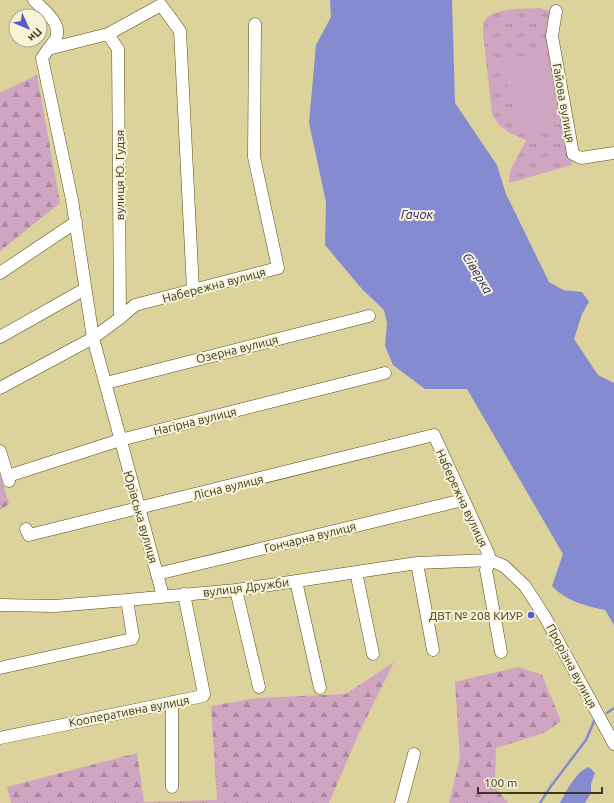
<svg xmlns="http://www.w3.org/2000/svg" width="614" height="803" font-family="Ubuntu,sans-serif">
  <style>
    .grass { fill: url(#grass-tufts) }
    .forest { fill: url(#forest-firs) }
    .pitch { fill: #d0a5c2 }
    .water { fill: #858bd1 }
    .lines { fill: none; stroke-linecap: round; stroke-linejoin: round }
    .stream { stroke: #858bd1; stroke-width: 2.5 }
    .minor-casing { stroke: #564d18; stroke-width: 13 }
    .minor { stroke: #fff; stroke-width: 12 }
    .poi-dot { fill: #5a57cf; stroke: #f7f3d7; stroke-width: 1.5 }
    .labels { text-anchor: middle; dominant-baseline: central; stroke-width: 4; stroke-linejoin: round; paint-order: stroke }
    .street-label { font-size: 12px; fill: #3b3721; stroke: #f7f3d7 }
    .poi-label { font-size: 12px; fill: #3b3721; stroke: #f7f3d7; text-anchor: end }
    .water-label { font-size: 13px; font-style: italic; fill: #231a6a; stroke: #f7f3d7 }
  </style>
  <defs>
    <pattern id="grass-tufts" width="24" height="20" patternUnits="userSpaceOnUse"><rect width="24" height="20" fill="#d0a5c2"/><path d="M3 7l-1-3M5 7V3M7 7l1-3M15 17l-1-3M17 17v-4M19 17l1-3" fill="none" stroke="#aa879d"/></pattern>
    <pattern id="forest-firs" width="22" height="20" patternUnits="userSpaceOnUse"><rect width="22" height="20" fill="#d0a5c2"/><path d="M5 1l3.5 6h-7zM16 11l3.5 6h-7z" fill="#aa879d"/></pattern>
  </defs>
  <rect width="100%" height="100%" fill="#dcd29b"/>
  <path class="grass" d="M 539,8 L 550,11 L 563,116 L 572,165 L 509,183 L 510,171 L 526,140 C 509,133 500,130 492,113 L 483,33 C 483,30 483,26 484,23 C 489,7 525,9 539,8 Z"/>
  <path class="forest" d="M 37,75 L 60,203 L 0,251 L 0,93 Z
    M 0,475 L 9,504 L 0,510 Z
    M 394,662 L 359,733 L 329,803 L 11,803 L 7,787 L 137,753 L 144,802 L 217,800 L 211,706 L 258,698 L 346,694 Z
    M 519,667 L 542,675 L 561,721 L 544,733 L 496,748 L 495,787 L 508,803 L 449,803 L 460,758 L 455,682 Z"/>
  <path class="pitch" d="M 546,51 L 562,123 L 519,133 L 502,61 Z"/>
  <path class="water" d="M 330,0 L 452,0 L 455,103 L 497,165 L 506,194 L 549,282 L 563,290 L 582,292 L 589,302 L 582,314 L 574,339 L 598,375 L 614,383 L 614,625 L 605,610 C 586,606 566,601 552,586 L 563,554 L 467,389 L 425,389 L 393,365 L 385,346 L 387,323 L 384,310 L 362,289 L 325,245 L 326,202 L 309,123 L 316,45 L 331,17 Z
    M 589,767 L 595,773 L 591,784 L 591,793 L 585,803 L 560,803 C 566,792 576,771 589,767 Z"/>
  <g class="lines">
    <path class="stream" d="M 607,713 L 614,708
      M 540,803 L 551,786 L 586,740 L 595,719"/>
    <g class="minor-casing">
      <path id="minor" d="M 34,0 C 43,10 64,24 55,40 C 51,46 46,52 42,58 L 72,200 L 93,338 L 163,596
        M 556,11 L 552,36 L 573,154 L 581,158 L 614,153
        M 108,34 L 118,49 L 120,318
        M 48,49 L 108,34 L 161,5 L 180,31 L 193,290
        M 0,273 L 76,222
        M 0,337 L 85,289
        M 106,383 L 369,316
        M 0,388 L 93,338 L 120,318 L 135,305 L 278,268 L 254,157 L 255,24
        M 0,451 L 9,481
        M 8,476 L 120,440 L 385,373
        M 26,529 L 29,535 L 434,435 L 488,553 L 490,560
        M 490,560 L 486,570 L 501,652
        M 417,563 L 433,650
        M 356,572 L 373,654
        M 157,574 L 463,500
        M 296,581 L 320,688
        M 236,590 L 259,687
        M 0,605 L 55,606 L 127,600 L 236,590 L 417,563 L 490,560 L 504,566 L 525,586 L 545,617 L 614,744
        M 0,668 L 132,639 L 133,637 L 127,600
        M 172,702 L 172,787
        M 0,738 L 203,696 L 204,694 L 184,594
        M 401,803 L 414,754"/>
    </g>
    <use href="#minor" class="minor"/>
  </g>
  <circle class="poi-dot" cx="531" cy="615" r="4"/>
  <g class="labels">
    <g class="street-label">
      <text transform="translate(564 103) rotate(80)">Гайова вулиця</text>
      <text transform="translate(119 175) rotate(-90)">вулиця Ю. Гудзя</text>
      <text transform="translate(214 285) rotate(-15)">Набережна вулиця</text>
      <text transform="translate(237 349) rotate(-14)">Озерна вулиця</text>
      <text transform="translate(195 421) rotate(-14)">Нагірна вулиця</text>
      <text transform="translate(228 487) rotate(-14)">Лісна вулиця</text>
      <text transform="translate(462 498) rotate(65)">Набережна вулиця</text>
      <text transform="translate(141 517) rotate(74)">Юрівська вулиця</text>
      <text transform="translate(310 537) rotate(-14)">Гончарна вулиця</text>
      <text transform="translate(246 587) rotate(-7)">вулиця Дружби</text>
      <text transform="translate(572 666) rotate(62)">Прорізна вулиця</text>
      <text transform="translate(129 711) rotate(-11)">Кооперативна вулиця</text>
    </g>
    <g class="poi-label">
      <text x="523" y="615">ДВТ № 208 КИУР</text>
    </g>
    <g class="water-label">
      <text x="417" y="214">Гачок</text>
      <text transform="translate(478 273) rotate(59)">Сіверка</text>
    </g>
  </g>
  <g transform="translate(28 28) rotate(134)"><circle r="19" fill="#f7f3d7" stroke="#aca88e"/>
  <path d="M0-3L7 15L0 10L-7 15Z" fill="#5a57cf"/>
  <text y="-6" font-size="11" font-weight="bold" text-anchor="middle" fill="#3b3721">Пн</text>
  </g>
  <path d="M478 787v6h124v-6" fill="none" stroke="#3b3721" stroke-width="2"/>
  <text x="484" y="787" font-size="12" fill="#3b3721" stroke="#f7f3d7" stroke-width="3" paint-order="stroke">100 m</text>
</svg>
